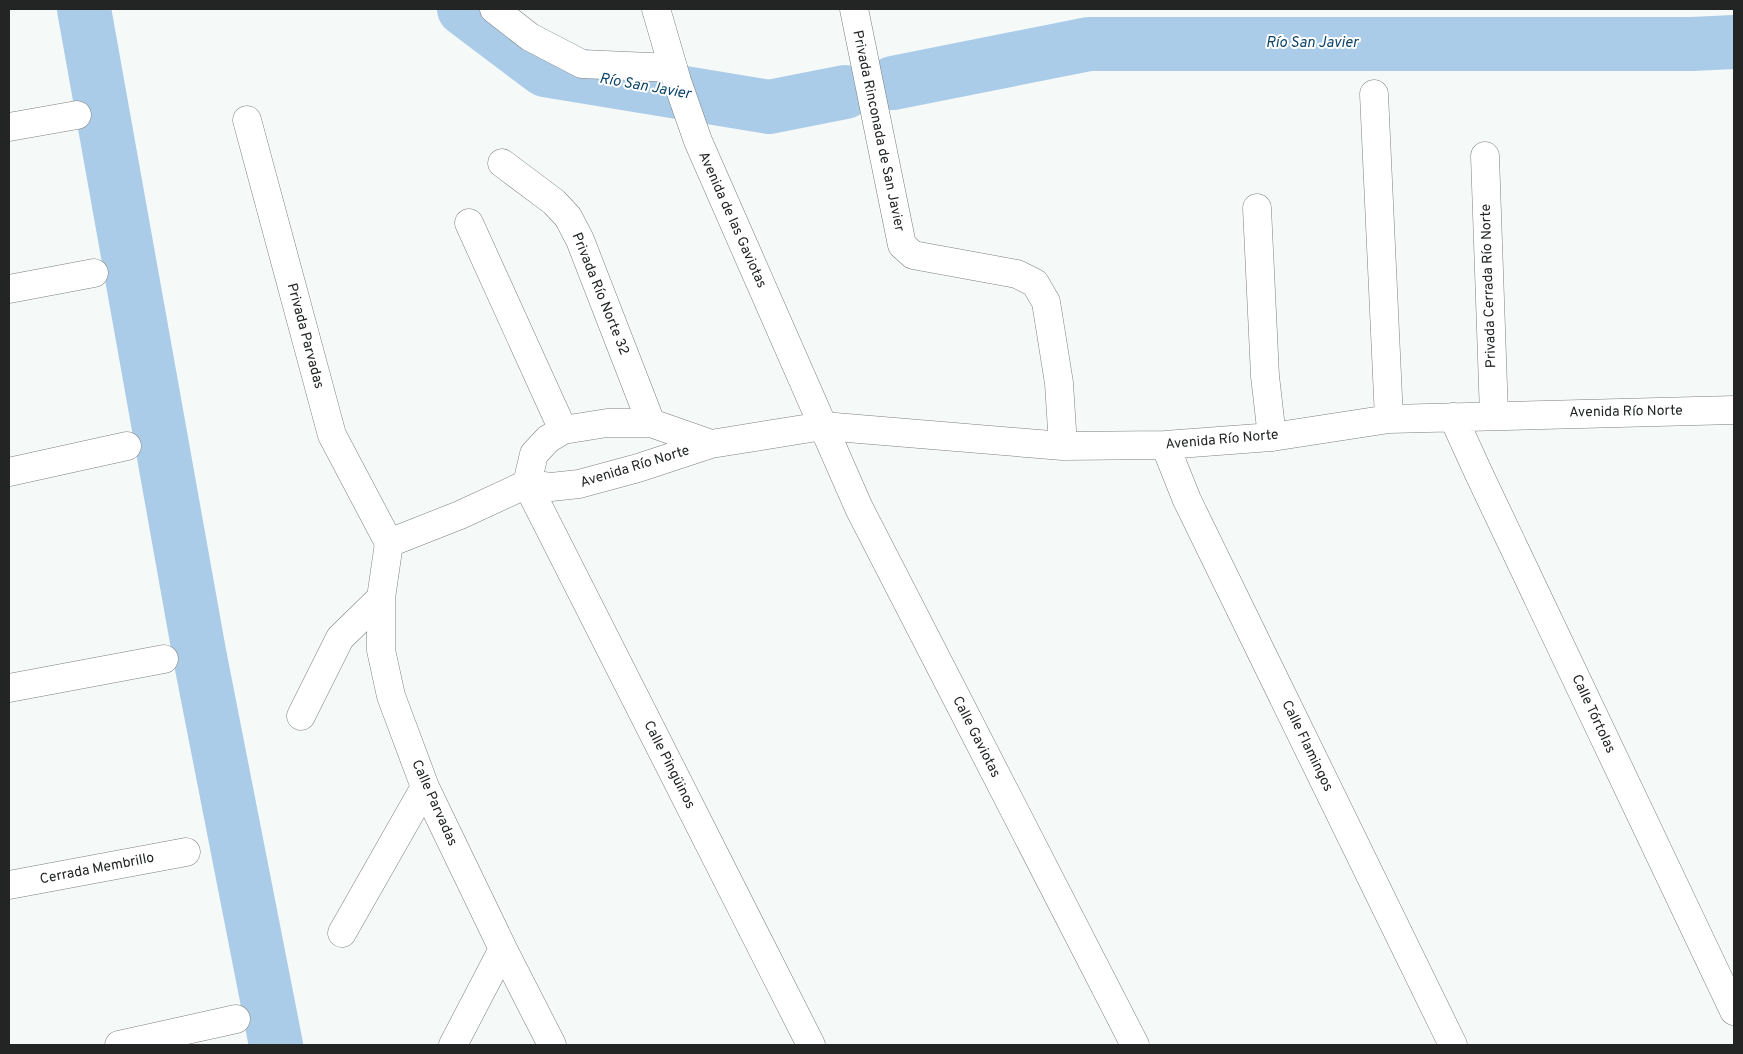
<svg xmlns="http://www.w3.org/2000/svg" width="1743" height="1054" font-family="Overpass,sans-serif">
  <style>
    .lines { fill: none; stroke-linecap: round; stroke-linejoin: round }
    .river { stroke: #abcce9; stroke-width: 54 }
    .minor-casing { stroke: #7d807f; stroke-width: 29 }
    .tertiary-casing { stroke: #7d807f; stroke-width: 29 }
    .minor { stroke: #fff; stroke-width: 28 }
    .tertiary { stroke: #fff; stroke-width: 28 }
    .labels { text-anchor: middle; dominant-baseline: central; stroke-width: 4; stroke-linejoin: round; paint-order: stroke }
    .street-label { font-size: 14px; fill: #232525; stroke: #fff }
    .water-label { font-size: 15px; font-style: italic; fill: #0c4368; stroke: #fff }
  </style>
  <rect width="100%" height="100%" fill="#f5f9f8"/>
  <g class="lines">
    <path class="river" d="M 84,9 L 199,652 L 276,1045
      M 464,9 L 545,70 L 769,107 L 845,92
      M 893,83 L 1089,44 L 1692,44 L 1734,42"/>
    <g class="minor-casing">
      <path id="minor" d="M 494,9 L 530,37 L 582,64 L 673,68
        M 854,9 L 902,245 L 913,255 L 1017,274 L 1035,283 L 1046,302 L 1059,383 L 1063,446
        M 1374,94 L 1389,419
        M 247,120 L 332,435 L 389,543
        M 9,127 L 77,115
        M 1485,156 L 1494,415
        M 502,163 L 554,202 L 568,217 L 580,240 L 651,423
        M 1257,208 L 1265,376 L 1272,437
        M 469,223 L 563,430
        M 9,289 L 94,273
        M 1453,417 L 1479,474 L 1734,1011
        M 1165,445 L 1187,500 L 1453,1045
        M 9,472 L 127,446
        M 527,484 L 811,1045
        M 527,484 L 534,454 L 548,439 L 563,430 L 607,423 L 651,423 L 711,444
        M 389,543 L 460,515 L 527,484 L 551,487 L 579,484 L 638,468 L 711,444 L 823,426 L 1063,446 L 1165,445 L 1272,437 L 1389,419 L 1734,410
        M 389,543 L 381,598 L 381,650 L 391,696 L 425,787 L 503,949 L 552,1045
        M 9,688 L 164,659
        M 301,716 L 340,638 L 381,598
        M 9,885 L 186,852
        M 342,933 L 425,787
        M 119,1045 L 236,1019
        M 453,1045 L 503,949"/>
    </g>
    <g class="tertiary-casing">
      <path id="tertiary" d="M 656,9 L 677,81 L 698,141 L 859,508 L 1135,1045"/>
    </g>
    <use href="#minor" class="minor"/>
    <use href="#tertiary" class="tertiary"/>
  </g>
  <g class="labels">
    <g class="street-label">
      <text transform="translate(878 131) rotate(78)">Privada Rinconada de San Javier</text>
      <text transform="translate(732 220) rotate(66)">Avenida de las Gaviotas</text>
      <text transform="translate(1489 286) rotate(-92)">Privada Cerrada Río Norte</text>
      <text transform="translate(600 294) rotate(68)">Privada Río Norte 32</text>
      <text transform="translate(305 336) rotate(75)">Privada Parvadas</text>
      <text transform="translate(1626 412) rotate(-1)">Avenida Río Norte</text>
      <text transform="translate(1222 440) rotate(-5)">Avenida Río Norte</text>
      <text transform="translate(635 467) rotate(-17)">Avenida Río Norte</text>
      <text transform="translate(1593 714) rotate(65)">Calle Tórtolas</text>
      <text transform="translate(976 737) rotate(63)">Calle Gaviotas</text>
      <text transform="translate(1307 746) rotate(64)">Calle Flamingos</text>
      <text transform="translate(669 765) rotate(63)">Calle Pingüinos</text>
      <text transform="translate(434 803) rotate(66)">Calle Parvadas</text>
      <text transform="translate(97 869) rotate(-11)">Cerrada Membrillo</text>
    </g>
    <g class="water-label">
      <text x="1312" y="43">Río San Javier</text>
      <text transform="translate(645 87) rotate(10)">Río San Javier</text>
    </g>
  </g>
  <rect width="1743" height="1054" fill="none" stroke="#232525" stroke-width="20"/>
</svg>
